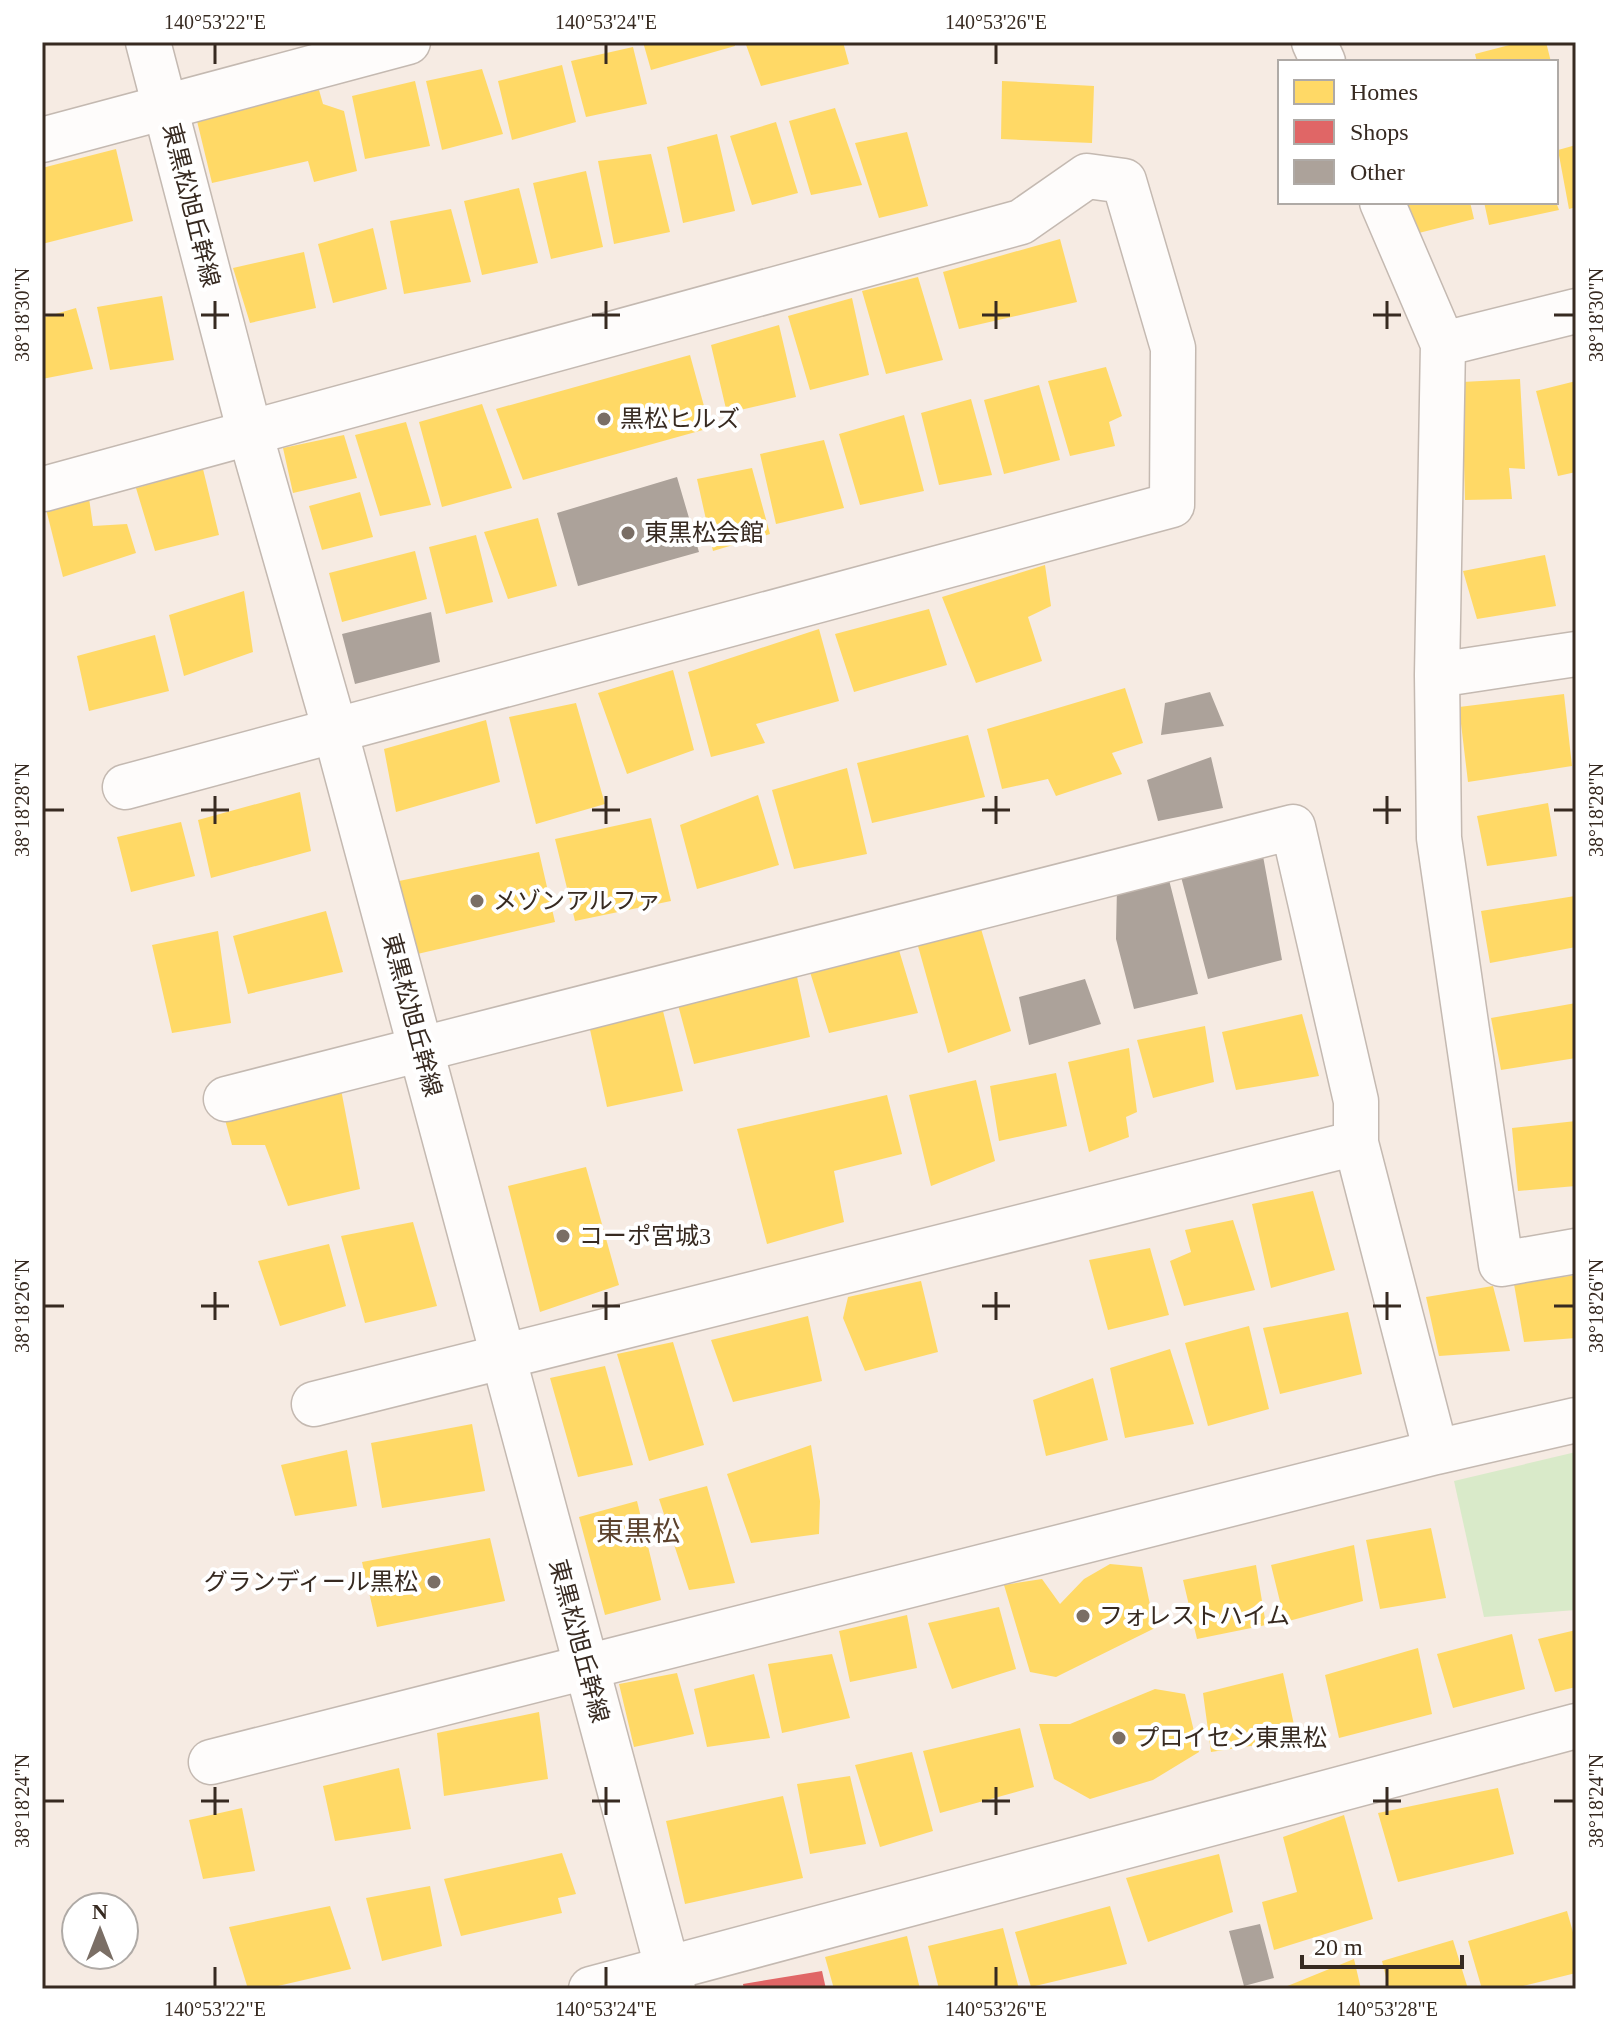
<svg xmlns="http://www.w3.org/2000/svg" width="1618" height="2031" font-family="'Times New Roman','Noto Sans JP',serif">
  <style>
    .green { fill: #d9eac9 }
    .homes { fill: #ffd966 }
    .shops { fill: #e06666 }
    .building { fill: #aca29a }
    .lines { fill: none; stroke-linecap: round; stroke-linejoin: round }
    .street-casing { stroke: #c4b9b1; stroke-width: 47 }
    .secondary-casing { stroke: #c4b9b1; stroke-width: 47 }
    .street { stroke: #fefcfb; stroke-width: 44 }
    .secondary { stroke: #fefcfb; stroke-width: 44 }
    .ticks { fill: none; stroke: #372a21; stroke-width: 3 }
    .poi-dot { fill: #7a6e65; stroke: #fff; stroke-width: 3 }
    .labels { text-anchor: middle; dominant-baseline: central; stroke-width: 8; stroke-linejoin: round; paint-order: stroke }
    .street-label { font-size: 24px; fill: #372a21; stroke: #fff }
    .poi-label { font-size: 24px; fill: #372a21; stroke: #fff; text-anchor: start }
    .quarter-label { font-size: 28px; fill: #5c422d; stroke: #fff }
    .neatline { fill: none; stroke: #372a21; stroke-width: 3 }
    .ticks-label { font-size: 20px; text-anchor: middle; fill: #372a21 }
  </style>
  <rect width="100%" height="100%" fill="#f6ebe3"/>
  <path class="green" d="M 1576,1452 L 1576,1610 L 1484,1617 L 1454,1481 Z"/>
  <path class="homes" d="M 643,42 L 734,42 L 735,46 L 651,70 Z
    M 745,42 L 843,42 L 849,64 L 761,86 Z
    M 1521,42 L 1546,42 L 1551,62 L 1477,62 L 1475,54 Z
    M 633,47 L 647,104 L 586,117 L 571,61 Z
    M 562,65 L 576,122 L 512,140 L 498,81 Z
    M 482,69 L 503,134 L 442,150 L 426,81 Z
    M 415,81 L 430,146 L 365,159 L 352,96 Z
    M 1002,81 L 1094,86 L 1092,143 L 1001,139 Z
    M 319,90 L 323,104 L 344,111 L 357,171 L 314,182 L 308,161 L 212,183 L 197,121 Z
    M 835,108 L 862,185 L 811,195 L 789,121 Z
    M 776,122 L 798,193 L 752,205 L 730,136 Z
    M 907,132 L 928,206 L 879,218 L 855,143 Z
    M 717,134 L 735,211 L 683,223 L 667,147 Z
    M 1576,145 L 1576,207 L 1569,209 L 1558,150 Z
    M 116,149 L 133,221 L 42,244 L 42,168 Z
    M 651,154 L 670,232 L 614,244 L 598,161 Z
    M 586,171 L 603,247 L 551,259 L 533,183 Z
    M 519,188 L 538,263 L 482,275 L 464,201 Z
    M 1397,202 L 1470,202 L 1474,219 L 1407,236 Z
    M 1484,202 L 1556,202 L 1559,210 L 1489,225 Z
    M 451,209 L 471,282 L 404,294 L 390,221 Z
    M 373,228 L 387,289 L 333,303 L 318,244 Z
    M 1060,239 L 1077,302 L 959,329 L 943,272 Z
    M 304,252 L 316,308 L 250,323 L 233,268 Z
    M 918,277 L 943,360 L 886,374 L 862,291 Z
    M 162,296 L 174,360 L 110,370 L 97,307 Z
    M 852,298 L 869,375 L 810,390 L 788,316 Z
    M 76,308 L 93,369 L 42,379 L 42,318 Z
    M 779,325 L 796,397 L 727,413 L 711,345 Z
    M 690,355 L 710,428 L 523,480 L 496,409 Z
    M 1106,367 L 1122,416 L 1109,422 L 1115,446 L 1070,456 L 1048,381 Z
    M 1520,379 L 1525,469 L 1509,468 L 1512,499 L 1465,500 L 1462,382 Z
    M 1576,381 L 1576,472 L 1558,476 L 1536,391 Z
    M 1039,385 L 1060,460 L 1004,474 L 984,400 Z
    M 971,399 L 992,475 L 939,485 L 921,413 Z
    M 482,404 L 512,488 L 442,507 L 419,422 Z
    M 904,415 L 924,491 L 860,505 L 839,434 Z
    M 406,422 L 431,505 L 380,516 L 355,435 Z
    M 344,435 L 357,478 L 293,493 L 283,448 Z
    M 824,440 L 844,508 L 776,524 L 760,454 Z
    M 752,468 L 770,534 L 713,551 L 697,479 Z
    M 203,469 L 219,535 L 155,551 L 136,488 Z
    M 360,492 L 373,537 L 322,550 L 309,506 Z
    M 89,498 L 93,526 L 127,524 L 136,553 L 63,577 L 45,505 Z
    M 538,518 L 557,586 L 508,599 L 484,532 Z
    M 476,535 L 493,602 L 446,614 L 429,547 Z
    M 415,551 L 427,599 L 342,622 L 329,573 Z
    M 1545,555 L 1556,606 L 1477,619 L 1463,571 Z
    M 1045,565 L 1051,606 L 1028,617 L 1042,661 L 976,683 L 942,597 Z
    M 244,591 L 253,652 L 184,676 L 169,615 Z
    M 929,609 L 947,665 L 854,692 L 835,634 Z
    M 819,629 L 839,701 L 756,724 L 765,743 L 711,757 L 688,672 Z
    M 155,635 L 169,691 L 89,711 L 77,656 Z
    M 673,670 L 694,750 L 627,774 L 598,693 Z
    M 1125,688 L 1143,743 L 1112,753 L 1122,774 L 1056,796 L 1048,779 L 1002,789 L 987,729 Z
    M 1564,694 L 1572,766 L 1468,782 L 1459,707 Z
    M 576,703 L 605,804 L 536,824 L 509,717 Z
    M 486,720 L 500,782 L 396,812 L 384,749 Z
    M 968,735 L 985,797 L 872,823 L 857,763 Z
    M 847,768 L 867,854 L 794,869 L 772,790 Z
    M 300,792 L 311,851 L 211,878 L 198,820 Z
    M 758,795 L 779,865 L 697,889 L 680,825 Z
    M 1548,803 L 1557,856 L 1487,866 L 1477,816 Z
    M 651,818 L 671,901 L 575,921 L 555,839 Z
    M 181,822 L 195,876 L 131,892 L 117,837 Z
    M 539,852 L 555,922 L 413,955 L 399,881 Z
    M 1575,896 L 1576,947 L 1490,963 L 1481,911 Z
    M 326,911 L 343,972 L 248,994 L 233,936 Z
    M 979,922 L 1011,1031 L 948,1053 L 916,939 Z
    M 218,931 L 231,1023 L 172,1033 L 152,945 Z
    M 898,947 L 918,1013 L 829,1033 L 810,972 Z
    M 796,972 L 810,1037 L 694,1064 L 678,1005 Z
    M 661,1003 L 683,1091 L 607,1107 L 589,1025 Z
    M 1576,1003 L 1576,1058 L 1501,1070 L 1491,1018 Z
    M 1302,1014 L 1319,1076 L 1236,1090 L 1222,1032 Z
    M 1205,1026 L 1214,1082 L 1153,1098 L 1137,1040 Z
    M 1129,1048 L 1137,1112 L 1126,1117 L 1129,1137 L 1089,1152 L 1068,1062 Z
    M 1056,1073 L 1067,1126 L 999,1141 L 990,1086 Z
    M 976,1080 L 995,1161 L 931,1186 L 909,1095 Z
    M 340,1084 L 360,1189 L 288,1206 L 265,1145 L 232,1145 L 224,1116 Z
    M 887,1095 L 902,1154 L 834,1171 L 844,1222 L 767,1244 L 737,1129 Z
    M 1576,1121 L 1576,1186 L 1518,1191 L 1512,1128 Z
    M 586,1167 L 619,1285 L 540,1312 L 508,1186 Z
    M 1313,1191 L 1335,1270 L 1271,1288 L 1252,1204 Z
    M 1233,1220 L 1255,1290 L 1184,1306 L 1170,1261 L 1191,1252 L 1185,1230 Z
    M 413,1222 L 437,1306 L 365,1323 L 341,1236 Z
    M 329,1244 L 346,1306 L 280,1326 L 258,1261 Z
    M 1150,1248 L 1169,1315 L 1108,1330 L 1089,1260 Z
    M 1576,1275 L 1576,1338 L 1524,1342 L 1514,1284 Z
    M 921,1281 L 938,1352 L 865,1371 L 843,1318 L 848,1297 Z
    M 1493,1286 L 1510,1351 L 1439,1356 L 1426,1297 Z
    M 1348,1312 L 1362,1374 L 1280,1394 L 1263,1328 Z
    M 808,1316 L 822,1381 L 733,1402 L 711,1340 Z
    M 1249,1326 L 1269,1409 L 1208,1426 L 1185,1343 Z
    M 673,1342 L 704,1445 L 649,1461 L 617,1354 Z
    M 1170,1349 L 1194,1424 L 1125,1438 L 1110,1368 Z
    M 605,1366 L 633,1465 L 578,1477 L 550,1378 Z
    M 1093,1378 L 1108,1440 L 1046,1456 L 1033,1400 Z
    M 472,1424 L 485,1491 L 382,1508 L 371,1443 Z
    M 811,1445 L 820,1501 L 819,1534 L 751,1543 L 727,1474 Z
    M 347,1450 L 357,1506 L 295,1516 L 281,1465 Z
    M 707,1486 L 735,1583 L 689,1590 L 659,1499 Z
    M 637,1501 L 661,1600 L 605,1615 L 579,1517 Z
    M 1431,1528 L 1446,1598 L 1380,1609 L 1366,1540 Z
    M 490,1538 L 505,1601 L 377,1627 L 362,1562 Z
    M 1354,1545 L 1363,1601 L 1285,1622 L 1271,1565 Z
    M 1110,1564 L 1142,1567 L 1155,1628 L 1056,1677 L 1030,1672 L 1004,1585 L 1042,1579 L 1060,1604 L 1084,1579 Z
    M 1256,1565 L 1266,1625 L 1197,1639 L 1183,1580 Z
    M 999,1607 L 1016,1669 L 952,1689 L 928,1623 Z
    M 907,1615 L 917,1668 L 850,1682 L 839,1631 Z
    M 1576,1630 L 1576,1687 L 1555,1692 L 1538,1639 Z
    M 1512,1634 L 1525,1689 L 1453,1708 L 1437,1654 Z
    M 1418,1648 L 1432,1714 L 1339,1738 L 1325,1675 Z
    M 832,1654 L 850,1718 L 782,1733 L 768,1664 Z
    M 677,1673 L 694,1734 L 634,1747 L 619,1684 Z
    M 1283,1673 L 1297,1739 L 1211,1752 L 1203,1693 Z
    M 754,1674 L 770,1738 L 707,1747 L 694,1689 Z
    M 1155,1689 L 1185,1694 L 1199,1752 L 1153,1780 L 1090,1799 L 1054,1779 L 1039,1724 L 1070,1724 Z
    M 539,1712 L 548,1779 L 444,1796 L 437,1733 Z
    M 1020,1728 L 1034,1787 L 940,1813 L 923,1751 Z
    M 912,1752 L 933,1831 L 880,1847 L 855,1765 Z
    M 399,1768 L 411,1829 L 335,1841 L 323,1786 Z
    M 850,1776 L 866,1844 L 810,1854 L 797,1784 Z
    M 1498,1788 L 1514,1854 L 1398,1882 L 1378,1813 Z
    M 783,1796 L 803,1878 L 685,1904 L 666,1821 Z
    M 242,1808 L 255,1871 L 203,1879 L 189,1820 Z
    M 1344,1815 L 1373,1919 L 1274,1950 L 1262,1902 L 1297,1892 L 1283,1837 Z
    M 562,1853 L 576,1894 L 558,1898 L 562,1913 L 461,1936 L 444,1879 Z
    M 1219,1854 L 1233,1912 L 1148,1942 L 1126,1878 Z
    M 430,1886 L 442,1946 L 382,1961 L 366,1898 Z
    M 330,1906 L 351,1969 L 265,1989 L 248,1989 L 229,1927 Z
    M 1110,1906 L 1127,1964 L 1031,1987 L 1015,1932 Z
    M 1567,1911 L 1576,1943 L 1576,1973 L 1511,1989 L 1482,1989 L 1468,1941 Z
    M 1003,1928 L 1019,1989 L 939,1989 L 928,1946 Z
    M 907,1936 L 920,1989 L 834,1989 L 825,1957 Z
    M 1453,1940 L 1468,1989 L 1389,1989 L 1382,1961 Z
    M 1354,1959 L 1361,1989 L 1280,1989 Z"/>
  <path class="shops" d="M 822,1971 L 826,1989 L 744,1989 L 743,1984 Z"/>
  <path class="building" d="M 677,477 L 699,552 L 578,586 L 557,513 Z
    M 431,612 L 440,662 L 355,684 L 342,634 Z
    M 1210,692 L 1224,726 L 1161,735 L 1165,703 Z
    M 1211,757 L 1223,808 L 1158,821 L 1147,780 Z
    M 1263,856 L 1282,960 L 1208,979 L 1180,873 Z
    M 1167,872 L 1198,994 L 1134,1009 L 1116,939 L 1117,885 Z
    M 1085,979 L 1101,1024 L 1029,1045 L 1019,997 Z
    M 1260,1924 L 1274,1978 L 1244,1986 L 1229,1931 Z"/>
  <g class="lines">
    <g class="street-casing">
      <path id="street" d="M 1314,42 L 1323,62
        M 42,140 L 408,42
        M 1382,202 L 1443,344 L 1437,675 L 1439,838 L 1501,1264 L 1576,1251
        M 1443,344 L 1576,311
        M 44,489 L 1021,222 L 1087,176 L 1124,181 L 1173,348 L 1172,505 L 125,787
        M 1437,675 L 1576,654
        M 226,1099 L 1293,827 L 1356,1101 L 1356,1143 L 1436,1452 L 1576,1420
        M 314,1404 L 1356,1143
        M 211,1762 L 1436,1452
        M 591,1989 L 1576,1726"/>
    </g>
    <g class="secondary-casing">
      <path id="secondary" d="M 148,42 L 250,433 L 335,730 L 673,1989"/>
    </g>
    <use href="#street" class="street"/>
    <use href="#secondary" class="secondary"/>
  </g>
  <path class="ticks" d="M 215,44 L 215,64M 606,44 L 606,64M 996,44 L 996,64M 215,301 L 215,329M 606,301 L 606,329M 996,301 L 996,329M 1387,301 L 1387,329M 44,315 L 64,315M 201,315 L 229,315M 592,315 L 620,315M 982,315 L 1010,315M 1373,315 L 1401,315M 1554,315 L 1574,315M 215,796 L 215,824M 606,796 L 606,824M 996,796 L 996,824M 1387,796 L 1387,824M 44,810 L 64,810M 201,810 L 229,810M 592,810 L 620,810M 982,810 L 1010,810M 1373,810 L 1401,810M 1554,810 L 1574,810M 215,1292 L 215,1320M 606,1292 L 606,1320M 996,1292 L 996,1320M 1387,1292 L 1387,1320M 44,1306 L 64,1306M 201,1306 L 229,1306M 592,1306 L 620,1306M 982,1306 L 1010,1306M 1373,1306 L 1401,1306M 1554,1306 L 1574,1306M 215,1787 L 215,1815M 606,1787 L 606,1815M 996,1787 L 996,1815M 1387,1787 L 1387,1815M 44,1801 L 64,1801M 201,1801 L 229,1801M 592,1801 L 620,1801M 982,1801 L 1010,1801M 1373,1801 L 1401,1801M 1554,1801 L 1574,1801M 215,1967 L 215,1987M 606,1967 L 606,1987M 996,1967 L 996,1987M 1387,1967 L 1387,1987"/>
  <g class="poi-dot">
    <circle cx="604" cy="419" r="8"/>
    <circle cx="628" cy="533" r="8"/>
    <circle cx="477" cy="901" r="8"/>
    <circle cx="563" cy="1236" r="8"/>
    <circle cx="434" cy="1582" r="8"/>
    <circle cx="1083" cy="1616" r="8"/>
    <circle cx="1119" cy="1738" r="8"/>
  </g>
  <g class="labels">
    <g class="street-label">
      <text transform="translate(191 205) rotate(76)">東黒松旭丘幹線</text>
      <text transform="translate(412 1015) rotate(75)">東黒松旭丘幹線</text>
      <text transform="translate(579 1641) rotate(75)">東黒松旭丘幹線</text>
    </g>
    <g class="poi-label">
      <text x="620" y="419">黒松ヒルズ</text>
      <text x="644" y="533">東黒松会館</text>
      <text x="493" y="901">メゾンアルファ</text>
      <text x="579" y="1236">コーポ宮城3</text>
      <text x="418" y="1582" text-anchor="end">グランディール黒松</text>
      <text x="1099" y="1616">フォレストハイム</text>
      <text x="1135" y="1738">プロイセン東黒松</text>
    </g>
    <g class="quarter-label">
      <text x="638" y="1531">東黒松</text>
    </g>
  </g>
  <rect width="1618" height="2031" fill="none" stroke="#ffffff" stroke-width="88"/>
  <rect x="1278" y="60" width="280" height="144" fill="#ffffff" stroke="#afaaa6" stroke-width="2"/>
  <rect x="1294" y="80" width="40" height="24" fill="#ffd966" stroke="#afaaa6" stroke-width="2"/>
  <text x="1350" y="100" font-size="24" fill="#372a21">Homes</text>
  <rect x="1294" y="120" width="40" height="24" fill="#e06666" stroke="#afaaa6" stroke-width="2"/>
  <text x="1350" y="140" font-size="24" fill="#372a21">Shops</text>
  <rect x="1294" y="160" width="40" height="24" fill="#aca29a" stroke="#afaaa6" stroke-width="2"/>
  <text x="1350" y="180" font-size="24" fill="#372a21">Other</text>
  <g transform="translate(100 1931)"><circle r="38" fill="#ffffff" stroke="#afaaa6" stroke-width="2"/>
  <path d="M0-6L14 30L0 20L-14 30Z" fill="#7a6e65"/>
  <text y="-12" font-size="22" font-weight="bold" text-anchor="middle" fill="#372a21">N</text>
  </g>
  <path d="M1302 1955v12h160v-12" fill="none" stroke="#372a21" stroke-width="4"/>
  <text x="1314" y="1955" font-size="24" fill="#372a21" stroke="#ffffff" stroke-width="6" paint-order="stroke">20 m</text>
  <rect x="44" y="44" width="1530" height="1943" class="neatline"/>
  <g class="ticks-label">
    <text x="215" y="29">140°53'22"E</text>
    <text x="606" y="29">140°53'24"E</text>
    <text x="996" y="29">140°53'26"E</text>
    <text transform="translate(22 315) rotate(-90)" y="7">38°18'30"N</text>
    <text transform="translate(1596 315) rotate(-90)" y="7">38°18'30"N</text>
    <text transform="translate(22 810) rotate(-90)" y="7">38°18'28"N</text>
    <text transform="translate(1596 810) rotate(-90)" y="7">38°18'28"N</text>
    <text transform="translate(22 1306) rotate(-90)" y="7">38°18'26"N</text>
    <text transform="translate(1596 1306) rotate(-90)" y="7">38°18'26"N</text>
    <text transform="translate(22 1801) rotate(-90)" y="7">38°18'24"N</text>
    <text transform="translate(1596 1801) rotate(-90)" y="7">38°18'24"N</text>
    <text x="215" y="2016">140°53'22"E</text>
    <text x="606" y="2016">140°53'24"E</text>
    <text x="996" y="2016">140°53'26"E</text>
    <text x="1387" y="2016">140°53'28"E</text>
  </g>
</svg>
